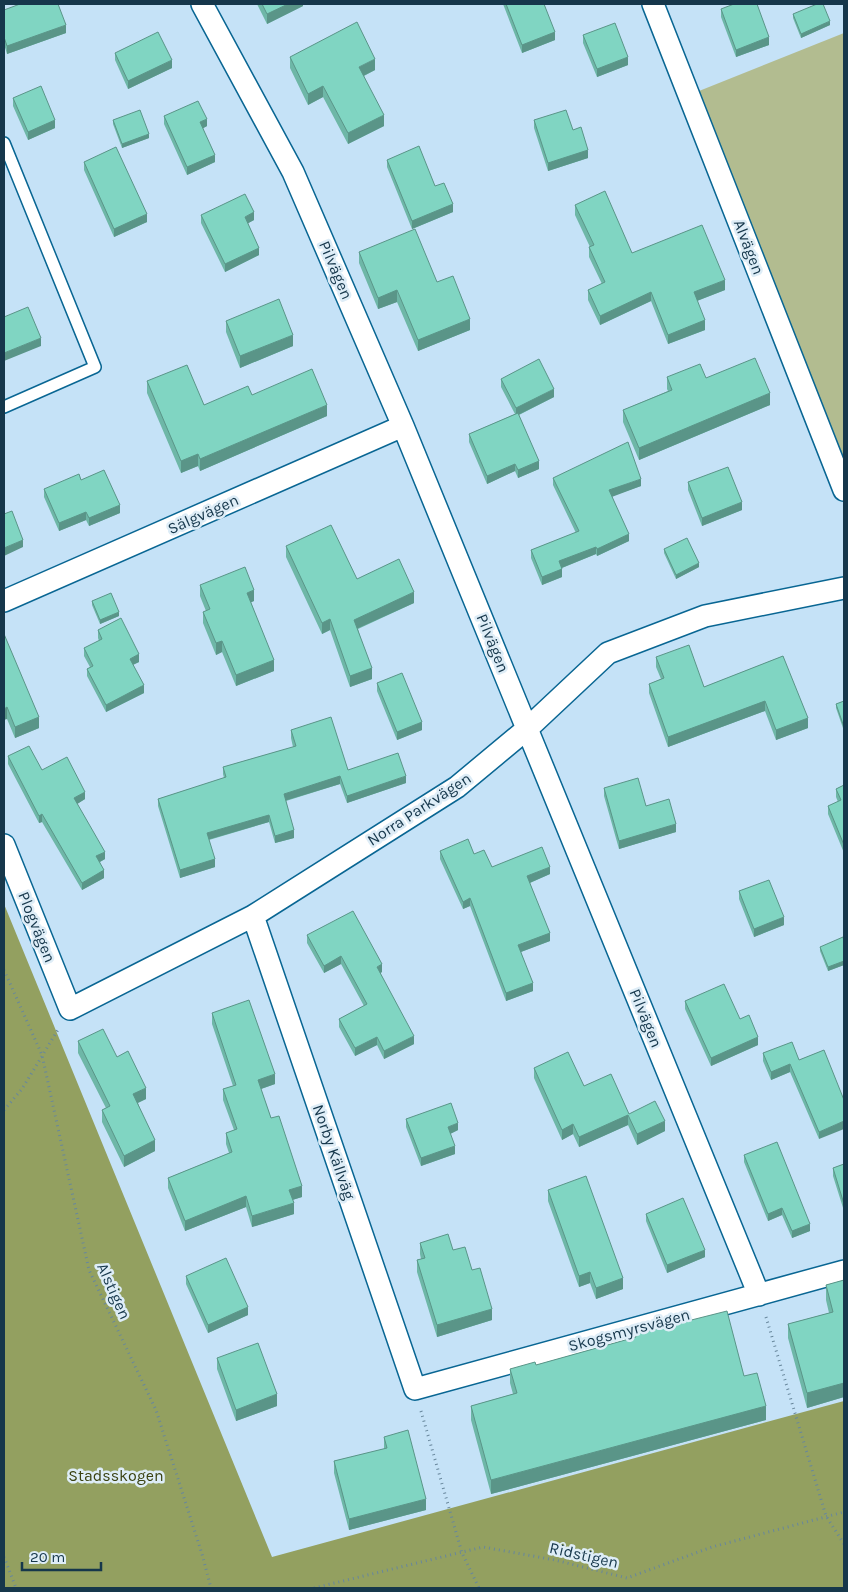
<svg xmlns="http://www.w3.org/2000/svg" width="848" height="1592" font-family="Karla,sans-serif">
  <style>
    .green { fill: #b2bc90 }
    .forest { fill: #93a060 }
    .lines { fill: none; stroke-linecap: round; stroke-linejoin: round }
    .service-casing { stroke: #096693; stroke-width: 14 }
    .minor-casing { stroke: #096693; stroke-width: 24 }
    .path { stroke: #68879c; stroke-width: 3; stroke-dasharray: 1 4; stroke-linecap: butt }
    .service { stroke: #fff; stroke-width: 11 }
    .minor { stroke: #fff; stroke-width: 21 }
    .wall { fill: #6eb7a7 }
    .shaded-wall { fill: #5a9588 }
    .building { fill: #80d5c2; stroke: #5a9588 }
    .labels { text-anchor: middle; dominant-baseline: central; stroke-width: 5; stroke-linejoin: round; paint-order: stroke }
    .street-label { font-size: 16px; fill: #16374b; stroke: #deedf7 }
    .park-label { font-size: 16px; fill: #394110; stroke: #deedf7 }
  </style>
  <rect width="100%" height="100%" fill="#c5e2f7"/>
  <path class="green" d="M 844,33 L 844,490 L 689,95 Z"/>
  <path class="forest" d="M 4,904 L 272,1557 L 844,1401 L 844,1588 L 4,1588 Z"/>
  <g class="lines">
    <g class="service-casing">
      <path id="service" d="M 4,143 L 95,367 L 4,407"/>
    </g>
    <g class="minor-casing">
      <path id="minor" d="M 202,4 L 293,172 L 403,426 L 759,1295
        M 653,4 L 844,490
        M 4,601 L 403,426
        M 4,845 L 70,1009 L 253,916 L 457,787 L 528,728 L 608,653 L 705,616 L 844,588
        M 253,916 L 415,1389 L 844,1271"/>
    </g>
    <path class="path" d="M 4,970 L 42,1055 L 89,1270 L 156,1410 L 202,1554 L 211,1588
      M 4,1110 L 22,1089 L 59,1028
      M 766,1317 L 826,1516 L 844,1544
      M 421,1411 L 462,1553 L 479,1588
      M 4,1557 L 16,1588
      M 314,1588 L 483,1547 L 555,1560 L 627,1578 L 712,1547 L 844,1512"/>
    <use href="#service" class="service"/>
    <use href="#minor" class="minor"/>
  </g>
  <path class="wall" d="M 257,4 L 303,4 L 303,6 L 267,24 Z
    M 503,4 L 544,4 L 555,40 L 522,53 Z
    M 721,9 L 769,45 L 736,57 L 721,17 Z
    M 4,10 L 66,33 L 7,54 L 4,44 Z
    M 793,14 L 830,25 L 801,38 L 793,18 Z
    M 583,35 L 628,65 L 597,77 L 583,43 Z
    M 115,53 L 172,68 L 128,89 L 115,60 Z
    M 290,57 L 375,70 L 364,76 L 384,126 L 348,144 L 323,97 L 308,105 L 290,68 Z
    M 13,98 L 55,128 L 28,140 L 13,106 Z
    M 164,116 L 207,126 L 203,128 L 215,162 L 187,175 L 164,124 Z
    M 113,120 L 149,138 L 122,148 L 113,124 Z
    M 534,120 L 573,130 L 588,158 L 548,171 L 534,128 Z
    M 387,160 L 435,186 L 453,212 L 412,229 L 387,167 Z
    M 84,162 L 147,222 L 114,237 L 84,170 Z
    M 575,205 L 632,253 L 725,290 L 697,301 L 705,330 L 668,344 L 651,301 L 600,325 L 588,300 L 588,290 L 602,284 L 589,257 L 589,247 L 590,247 L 575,215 Z
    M 201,215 L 254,220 L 248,223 L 259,255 L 225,272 L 201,223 Z
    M 359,252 L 437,282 L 470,330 L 418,351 L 397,302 L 378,309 L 359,263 Z
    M 226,321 L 293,346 L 240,368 L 226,332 Z
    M 667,377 L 706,378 L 770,405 L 639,460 L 623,422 L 623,410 L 668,391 L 667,389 Z
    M 501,379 L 554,397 L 519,415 L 539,469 L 518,478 L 515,471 L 487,484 L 469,442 L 469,434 L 515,414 L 501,387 Z
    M 147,381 L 204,405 L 252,395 L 327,416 L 200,471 L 198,466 L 181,473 L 147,393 Z
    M 553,478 L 641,486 L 612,496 L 629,541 L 597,556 L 596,554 L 562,568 L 562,577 L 542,585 L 531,558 L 531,550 L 576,533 L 553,485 Z
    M 81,480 L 120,513 L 89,526 L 86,520 L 59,531 L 44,497 L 44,489 Z
    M 688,482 L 742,510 L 702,526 L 688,490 Z
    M 286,546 L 357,579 L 414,603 L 358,629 L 372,679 L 350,687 L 330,630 L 322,634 L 286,557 Z
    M 664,549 L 699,567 L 676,579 L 664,553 Z
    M 200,585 L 254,601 L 251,602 L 274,671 L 236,686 L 222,652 L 216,655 L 203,623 L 203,612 L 206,611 L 200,596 Z
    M 92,601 L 119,616 L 100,624 L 92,605 Z
    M 98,630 L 139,662 L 133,665 L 144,693 L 106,712 L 87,676 L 87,669 L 90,667 L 84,656 L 84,648 L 99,641 L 98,638 Z
    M 4,634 L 39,728 L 15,738 L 7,719 Z
    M 783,656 L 808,728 L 776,740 L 765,711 L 668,747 L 649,693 L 649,684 L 661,679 L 656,667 L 656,657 L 704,687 Z
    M 377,683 L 422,730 L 397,740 L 377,691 Z
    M 844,701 L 844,731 L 836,708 L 836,704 Z
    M 291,730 L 348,770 L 406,783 L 347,803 L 340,784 L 286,801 L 294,838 L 275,843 L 269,822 L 209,840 L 215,867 L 180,878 L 158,806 L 158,799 L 224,778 L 223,774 L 223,767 L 293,747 L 291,738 Z
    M 8,756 L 42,770 L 85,799 L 77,804 L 105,859 L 100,862 L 104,878 L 82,890 L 42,822 L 39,823 L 8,764 Z
    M 844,785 L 844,853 L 828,814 L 828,806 L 838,802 L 836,797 L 836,789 Z
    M 604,788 L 646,806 L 676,832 L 619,849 L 604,796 Z
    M 440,851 L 474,854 L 492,867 L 550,874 L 530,883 L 550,941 L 521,952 L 533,991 L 506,1001 L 470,906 L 463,909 L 440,859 Z
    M 739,891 L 784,925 L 754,937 L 739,899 Z
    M 307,935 L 382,972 L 380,973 L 414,1044 L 384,1059 L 377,1045 L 355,1056 L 339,1027 L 339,1019 L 364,1006 L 341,964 L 324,973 L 307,943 Z
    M 844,941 L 844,965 L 828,971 L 820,951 L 820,947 Z
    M 685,1001 L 740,1019 L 758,1045 L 711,1066 L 685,1009 Z
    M 212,1013 L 275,1084 L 261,1089 L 271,1118 L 302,1197 L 292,1200 L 294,1214 L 252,1227 L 246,1207 L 185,1231 L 168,1188 L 168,1178 L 229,1153 L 226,1144 L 226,1133 L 234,1130 L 223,1100 L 223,1089 L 233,1086 L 212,1024 Z
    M 78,1041 L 117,1057 L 146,1099 L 138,1103 L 155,1151 L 124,1167 L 102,1122 L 102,1110 L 106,1108 L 78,1053 Z
    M 824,1050 L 819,1139 L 790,1072 L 771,1080 L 763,1061 L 763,1053 L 799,1060 Z
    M 534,1068 L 584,1086 L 629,1114 L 665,1131 L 637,1145 L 628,1125 L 579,1147 L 573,1134 L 562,1140 L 534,1078 Z
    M 406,1119 L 458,1130 L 450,1134 L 455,1154 L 421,1166 L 406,1127 Z
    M 744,1155 L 810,1231 L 792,1238 L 782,1215 L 768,1221 L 744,1162 Z
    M 844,1164 L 844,1211 L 833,1176 L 833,1168 Z
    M 548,1190 L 623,1289 L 596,1299 L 590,1283 L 579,1287 L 548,1201 Z
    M 646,1214 L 705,1257 L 667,1273 L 646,1221 Z
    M 420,1243 L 453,1250 L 472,1270 L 492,1320 L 437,1337 L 417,1272 L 417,1260 L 421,1259 L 420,1254 Z
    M 186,1276 L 248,1315 L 208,1333 L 186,1284 Z
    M 844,1280 L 844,1397 L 807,1408 L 788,1338 L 788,1324 L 829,1313 L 826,1300 L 826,1285 Z
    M 636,1334 L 744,1376 L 766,1420 L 491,1494 L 471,1420 L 471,1406 L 513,1394 L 510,1383 L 510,1369 L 536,1365 L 636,1337 Z
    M 217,1358 L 277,1406 L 236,1421 L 217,1369 Z
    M 384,1437 L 426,1510 L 349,1530 L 334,1473 L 334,1461 L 384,1449 Z"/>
  <path class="shaded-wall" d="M 288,4 L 303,4 L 303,6 L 267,24 L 267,14 Z
    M 830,21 L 830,25 L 801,38 L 801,34 Z
    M 66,25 L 66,33 L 7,54 L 7,46 Z
    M 555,32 L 555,40 L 522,53 L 522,45 Z
    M 769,37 L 769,45 L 736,57 L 736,50 Z
    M 628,57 L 628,65 L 597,77 L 597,69 Z
    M 375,59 L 375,70 L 359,78 L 359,67 Z
    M 172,60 L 172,68 L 128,89 L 128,81 Z
    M 323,86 L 323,97 L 308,105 L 308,94 Z
    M 384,115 L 384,126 L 348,144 L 348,133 Z
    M 207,119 L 207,126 L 200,130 L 200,122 Z
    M 55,120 L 55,128 L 28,140 L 28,132 Z
    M 149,134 L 149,138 L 122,148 L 122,144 Z
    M 588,150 L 588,158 L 548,171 L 548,163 Z
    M 215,155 L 215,162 L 187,175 L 187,167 Z
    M 453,204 L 453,212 L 412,229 L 412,221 Z
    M 254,212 L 254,220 L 245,225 L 245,217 Z
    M 147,214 L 147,222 L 114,237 L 114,229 Z
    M 259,248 L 259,255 L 225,272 L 225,264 Z
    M 725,280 L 725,290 L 694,302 L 694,292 Z
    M 397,290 L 397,302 L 378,309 L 378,298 Z
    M 651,292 L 651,301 L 600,325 L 600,316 Z
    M 470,319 L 470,330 L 418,351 L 418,340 Z
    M 705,320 L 705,330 L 668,344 L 668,335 Z
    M 293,335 L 293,346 L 240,368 L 240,356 Z
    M 41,338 L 41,346 L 4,361 L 4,353 Z
    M 554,389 L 554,397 L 516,416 L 516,408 Z
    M 770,393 L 770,405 L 639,460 L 639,448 Z
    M 327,405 L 327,416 L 200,471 L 200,459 Z
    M 198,454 L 198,466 L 181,473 L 181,461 Z
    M 539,461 L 539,469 L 518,478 L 518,470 Z
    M 515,464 L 515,471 L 487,484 L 487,476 Z
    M 641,479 L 641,486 L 609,498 L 609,490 Z
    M 742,502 L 742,510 L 702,526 L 702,518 Z
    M 120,505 L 120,513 L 89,526 L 89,518 Z
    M 86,512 L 86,520 L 59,531 L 59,523 Z
    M 629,534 L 629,541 L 597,556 L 597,549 Z
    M 23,540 L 23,547 L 4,556 L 4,548 Z
    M 596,547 L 596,554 L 559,569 L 559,561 Z
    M 699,563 L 699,567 L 676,579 L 676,575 Z
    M 562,569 L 562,577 L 542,585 L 542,577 Z
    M 254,590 L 254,601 L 247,604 L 247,593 Z
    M 414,592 L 414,603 L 354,630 L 354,620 Z
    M 119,612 L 119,616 L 100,624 L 100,620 Z
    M 330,619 L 330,630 L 322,634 L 322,623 Z
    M 222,641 L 222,652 L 216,655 L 216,643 Z
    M 139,654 L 139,662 L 130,666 L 130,659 Z
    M 274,660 L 274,671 L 236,686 L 236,675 Z
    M 372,668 L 372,679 L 350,687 L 350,676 Z
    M 144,685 L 144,693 L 106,712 L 106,705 Z
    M 765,701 L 765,711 L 668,747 L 668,737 Z
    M 7,707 L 7,719 L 4,720 L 4,709 Z
    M 39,717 L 39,728 L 15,738 L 15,727 Z
    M 808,718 L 808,728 L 776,740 L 776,730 Z
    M 422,722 L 422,730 L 397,740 L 397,732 Z
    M 340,776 L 340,784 L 284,801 L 284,794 Z
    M 406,776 L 406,783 L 347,803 L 347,796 Z
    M 85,792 L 85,799 L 74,806 L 74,798 Z
    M 42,814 L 42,822 L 39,823 L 39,816 Z
    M 269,815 L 269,822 L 207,840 L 207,833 Z
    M 676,824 L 676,832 L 619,849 L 619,841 Z
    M 294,830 L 294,838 L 275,843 L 275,836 Z
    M 105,852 L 105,859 L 96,864 L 96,856 Z
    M 215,859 L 215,867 L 180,878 L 180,870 Z
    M 550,867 L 550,874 L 527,884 L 527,876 Z
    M 104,870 L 104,878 L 82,890 L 82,883 Z
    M 470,898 L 470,906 L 463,909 L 463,902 Z
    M 784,917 L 784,925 L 754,937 L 754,929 Z
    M 550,933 L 550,941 L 518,953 L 518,945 Z
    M 341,956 L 341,964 L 324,973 L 324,966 Z
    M 844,961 L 844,965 L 828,971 L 828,967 Z
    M 382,964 L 382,972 L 377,975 L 377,967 Z
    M 533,983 L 533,991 L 506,1001 L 506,993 Z
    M 414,1036 L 414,1044 L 384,1059 L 384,1051 Z
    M 377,1037 L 377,1045 L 355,1056 L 355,1048 Z
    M 758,1037 L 758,1045 L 711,1066 L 711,1058 Z
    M 790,1064 L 790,1072 L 771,1080 L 771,1072 Z
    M 275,1074 L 275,1084 L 258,1090 L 258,1080 Z
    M 146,1088 L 146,1099 L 133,1105 L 133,1094 Z
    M 628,1115 L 628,1125 L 579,1147 L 579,1137 Z
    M 665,1121 L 665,1131 L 637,1145 L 637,1134 Z
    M 844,1121 L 844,1129 L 819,1139 L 819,1132 Z
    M 458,1123 L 458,1130 L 448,1135 L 448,1127 Z
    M 573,1124 L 573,1134 L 562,1140 L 562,1130 Z
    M 155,1140 L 155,1151 L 124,1167 L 124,1156 Z
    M 455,1146 L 455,1154 L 421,1166 L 421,1158 Z
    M 302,1186 L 302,1197 L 289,1201 L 289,1190 Z
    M 246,1196 L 246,1207 L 185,1231 L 185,1221 Z
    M 294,1203 L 294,1214 L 252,1227 L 252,1216 Z
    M 782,1208 L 782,1215 L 768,1221 L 768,1214 Z
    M 810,1224 L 810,1231 L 792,1238 L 792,1231 Z
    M 705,1250 L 705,1257 L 667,1273 L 667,1265 Z
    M 590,1272 L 590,1283 L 579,1287 L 579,1276 Z
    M 623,1278 L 623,1289 L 596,1299 L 596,1288 Z
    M 248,1307 L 248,1315 L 208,1333 L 208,1325 Z
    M 492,1309 L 492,1320 L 437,1337 L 437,1325 Z
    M 844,1383 L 844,1397 L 807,1408 L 807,1393 Z
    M 277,1394 L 277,1406 L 236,1421 L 236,1410 Z
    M 766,1406 L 766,1420 L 491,1494 L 491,1480 Z
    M 426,1499 L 426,1510 L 349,1530 L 349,1519 Z"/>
  <path class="building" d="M 20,4 L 58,4 L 66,25 L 7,46 L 4,37 L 4,10 Z
    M 262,4 L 288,4 L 267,14 Z
    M 506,4 L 544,4 L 555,32 L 522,45 Z
    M 734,4 L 757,4 L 769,37 L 736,50 L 721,9 Z
    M 817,4 L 823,4 L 830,21 L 801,34 L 793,14 Z
    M 357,22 L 375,59 L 359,67 L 384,115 L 348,133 L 323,86 L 308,94 L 290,57 Z
    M 615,23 L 628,57 L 597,69 L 583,35 Z
    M 158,32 L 172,60 L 128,81 L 115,53 Z
    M 41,86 L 55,120 L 28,132 L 13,98 Z
    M 198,101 L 207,119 L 200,122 L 215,155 L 187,167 L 164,116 Z
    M 140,110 L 149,134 L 122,144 L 113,120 Z
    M 566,110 L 573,130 L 581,127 L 588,150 L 548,163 L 534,120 Z
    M 419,146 L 435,186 L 444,183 L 453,204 L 412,221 L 387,160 Z
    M 116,147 L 147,214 L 114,229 L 84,162 Z
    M 605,191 L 632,253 L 702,225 L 725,280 L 694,292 L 705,320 L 668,335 L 651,292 L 600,316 L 588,290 L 605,282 L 589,247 L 594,245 L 575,205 Z
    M 245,194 L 254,212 L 245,217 L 259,248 L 225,264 L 201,215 Z
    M 415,229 L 437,282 L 453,276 L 470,319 L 418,340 L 397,290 L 378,298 L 359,252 Z
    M 279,299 L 293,335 L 240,356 L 226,321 Z
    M 28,307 L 41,338 L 4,353 L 4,317 Z
    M 755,358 L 770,393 L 639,448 L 623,410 L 672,390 L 667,377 L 700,364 L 706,378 Z
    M 539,359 L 554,389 L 516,408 L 501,379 Z
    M 187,365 L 204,405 L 248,386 L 252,395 L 312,369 L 327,405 L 200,459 L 198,454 L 181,461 L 147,381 Z
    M 518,413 L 539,461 L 518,470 L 515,464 L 487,476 L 469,434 Z
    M 628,442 L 641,479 L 609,490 L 629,534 L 597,549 L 596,547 L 559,561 L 562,569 L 542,577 L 531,550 L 579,531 L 553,478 Z
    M 728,467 L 742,502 L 702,518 L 688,482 Z
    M 104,470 L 120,505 L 89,518 L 86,512 L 59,523 L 44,489 L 79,474 L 81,480 Z
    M 12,511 L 23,540 L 4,548 L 4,514 Z
    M 331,525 L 357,579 L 399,559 L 414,592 L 354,620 L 372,668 L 350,676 L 330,619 L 322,623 L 286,546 Z
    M 687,538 L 699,563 L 676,575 L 664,549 Z
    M 245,567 L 254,590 L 247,593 L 274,660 L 236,675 L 222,641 L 216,643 L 203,612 L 210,609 L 200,585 Z
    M 111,593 L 119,612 L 100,620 L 92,601 Z
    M 121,618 L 139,654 L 130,659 L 144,685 L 106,705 L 87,669 L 93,666 L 84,648 L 102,639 L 98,630 Z
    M 4,634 L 39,717 L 15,727 L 7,707 L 4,709 Z
    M 689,645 L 704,687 L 783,656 L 808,718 L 776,730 L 765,701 L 668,737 L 649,684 L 664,678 L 656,657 Z
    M 402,673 L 422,722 L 397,732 L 377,683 Z
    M 844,701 L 844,727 L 836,704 Z
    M 331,717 L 348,770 L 398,753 L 406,776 L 347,796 L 340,776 L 284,794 L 294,830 L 275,836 L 269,815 L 207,833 L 215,859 L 180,870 L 158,799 L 226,777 L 223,767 L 296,746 L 291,730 Z
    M 29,746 L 42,770 L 67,757 L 85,792 L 74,798 L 105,852 L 96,856 L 104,870 L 82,883 L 42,814 L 39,816 L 8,756 Z
    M 638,778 L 646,806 L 669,799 L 676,824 L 619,841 L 604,788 Z
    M 844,785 L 844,845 L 828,806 L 841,800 L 836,789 Z
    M 468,839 L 474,854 L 484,850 L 492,867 L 542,847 L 550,867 L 527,876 L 550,933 L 518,945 L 533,983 L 506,993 L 470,898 L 463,902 L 440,851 Z
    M 769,880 L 784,917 L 754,929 L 739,891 Z
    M 353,911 L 382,964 L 377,967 L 414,1036 L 384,1051 L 377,1037 L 355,1048 L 339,1019 L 367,1004 L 341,956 L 324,966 L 307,935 Z
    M 843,937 L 844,941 L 844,961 L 828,967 L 820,947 Z
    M 724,984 L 740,1019 L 749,1015 L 758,1037 L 711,1058 L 685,1001 Z
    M 249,1000 L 275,1074 L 258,1080 L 271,1118 L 279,1116 L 302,1186 L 289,1190 L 294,1203 L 252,1216 L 246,1196 L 185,1221 L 168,1178 L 232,1152 L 226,1133 L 237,1129 L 223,1089 L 236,1085 L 212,1013 Z
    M 103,1029 L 117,1057 L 128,1051 L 146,1088 L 133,1094 L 155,1140 L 124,1156 L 102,1110 L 110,1106 L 78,1041 Z
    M 792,1042 L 799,1060 L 824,1050 L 844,1100 L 844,1121 L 819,1132 L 790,1064 L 771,1072 L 763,1053 Z
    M 568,1052 L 584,1086 L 611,1074 L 629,1114 L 655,1101 L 665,1121 L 637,1134 L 628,1115 L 579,1137 L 573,1124 L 562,1130 L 534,1068 Z
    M 451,1103 L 458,1123 L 448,1127 L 455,1146 L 421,1158 L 406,1119 Z
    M 777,1142 L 810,1224 L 792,1231 L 782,1208 L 768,1214 L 744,1155 Z
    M 844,1164 L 844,1204 L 833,1168 Z
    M 586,1176 L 623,1278 L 596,1288 L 590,1272 L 579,1276 L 548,1190 Z
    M 683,1198 L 705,1250 L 667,1265 L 646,1214 Z
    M 448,1234 L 453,1250 L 465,1247 L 472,1270 L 480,1268 L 492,1309 L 437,1325 L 417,1260 L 425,1258 L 420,1243 Z
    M 226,1258 L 248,1307 L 208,1325 L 186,1276 Z
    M 844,1280 L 844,1383 L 807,1393 L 788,1324 L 833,1312 L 826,1285 Z
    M 727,1311 L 744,1376 L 757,1373 L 766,1406 L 491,1480 L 471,1406 L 517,1393 L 510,1369 L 535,1362 L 536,1365 L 636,1337 L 636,1334 Z
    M 258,1343 L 277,1394 L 236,1410 L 217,1358 Z
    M 408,1430 L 426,1499 L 349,1519 L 334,1461 L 387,1448 L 384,1437 Z"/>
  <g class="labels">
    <g class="street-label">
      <text transform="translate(749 247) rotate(69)">Alvägen</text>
      <text transform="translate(336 270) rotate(67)">Pilvägen</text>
      <text transform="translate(203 514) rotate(-24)">Sälgvägen</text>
      <text transform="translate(493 643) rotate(68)">Pilvägen</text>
      <text transform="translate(419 809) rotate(-33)">Norra Parkvägen</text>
      <text transform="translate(37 927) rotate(68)">Plogvägen</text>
      <text transform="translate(646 1018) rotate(68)">Pilvägen</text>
      <text transform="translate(334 1152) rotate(71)">Norby Källväg</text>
      <text transform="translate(114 1291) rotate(66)">Alstigen</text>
      <text transform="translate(629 1330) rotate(-15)">Skogsmyrsvägen</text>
      <text transform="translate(584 1555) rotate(13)">Ridstigen</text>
    </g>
    <g class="park-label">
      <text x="116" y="1475">Stadsskogen</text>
    </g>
  </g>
  <rect width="848" height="1592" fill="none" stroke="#16374b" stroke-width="10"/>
  <path d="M22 1562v8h79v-8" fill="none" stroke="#16374b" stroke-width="2.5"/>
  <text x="30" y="1562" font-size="15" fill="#16374b" stroke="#deedf7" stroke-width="4" paint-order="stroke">20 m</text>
</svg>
